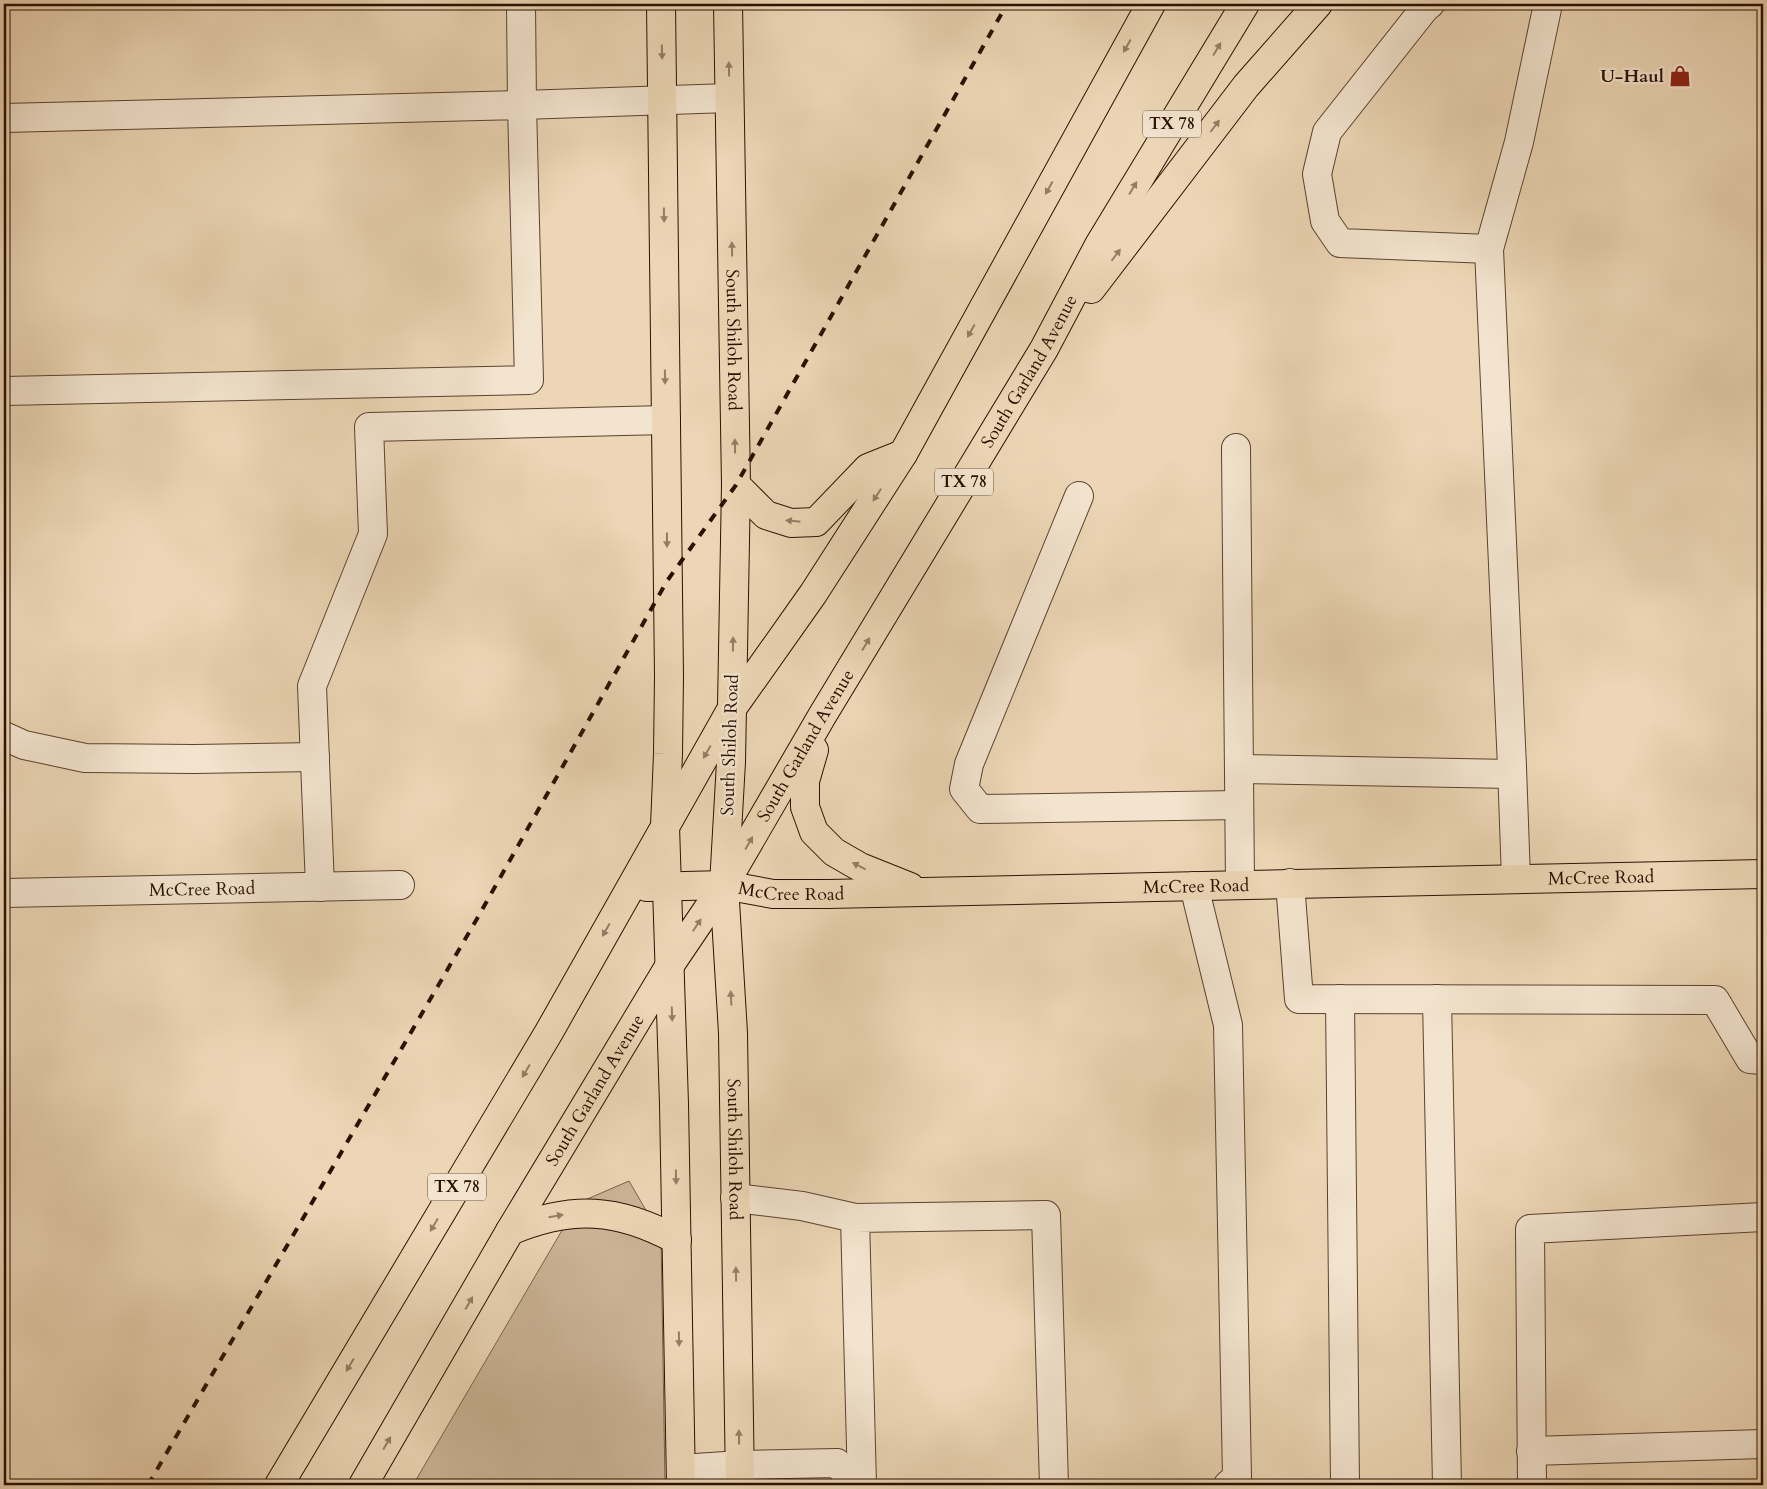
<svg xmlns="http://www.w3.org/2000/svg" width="1767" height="1489" font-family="Cardo,serif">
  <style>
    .green { fill: #cbb496; stroke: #7a624c }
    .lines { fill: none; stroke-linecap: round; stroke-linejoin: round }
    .minor-casing { stroke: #5a422e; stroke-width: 30 }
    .major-casing { stroke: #2a1001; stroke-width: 30 }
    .minor { stroke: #f3e4cf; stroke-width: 28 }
    .major { stroke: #ecd6b5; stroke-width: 28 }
    .rail { stroke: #2a1001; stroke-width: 4; stroke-dasharray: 9 9; stroke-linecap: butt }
    .oneway { fill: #957d64 }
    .labels { text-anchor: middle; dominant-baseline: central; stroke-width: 4.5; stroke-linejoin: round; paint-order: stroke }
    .shield { fill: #f3e4cf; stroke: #66503f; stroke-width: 1 }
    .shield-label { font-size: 16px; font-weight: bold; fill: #2a1001 }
    .poi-label { font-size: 18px; font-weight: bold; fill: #2a1001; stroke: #f3e4cf; text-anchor: end }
    .street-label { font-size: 18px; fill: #2a1001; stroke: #f3e4cf }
  </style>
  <rect width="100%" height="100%" fill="#ecd6b5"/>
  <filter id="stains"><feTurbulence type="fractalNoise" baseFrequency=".004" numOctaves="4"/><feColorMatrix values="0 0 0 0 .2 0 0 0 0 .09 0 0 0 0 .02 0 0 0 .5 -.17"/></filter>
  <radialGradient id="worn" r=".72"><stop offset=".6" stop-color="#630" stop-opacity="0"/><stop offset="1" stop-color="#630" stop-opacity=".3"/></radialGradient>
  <path class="green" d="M 629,1181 L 661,1236 L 665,1485 L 413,1485 L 578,1203 Z"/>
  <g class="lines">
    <g class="minor-casing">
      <g id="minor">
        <path d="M 521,4 L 522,105 L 729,98"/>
        <path d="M 1430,4 L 1425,8 L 1327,132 L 1317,174 L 1325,221 L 1340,243 L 1489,249"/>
        <path d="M 4,118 L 522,105 L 529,380 L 4,391"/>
        <path d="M 1236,448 L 1240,884"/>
        <path d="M 1079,496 L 969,764 L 964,789 L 980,809 L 1239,805"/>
        <path d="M 4,736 L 24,745 L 85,758 L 194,759 L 315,757"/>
        <path d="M 1239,769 L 1512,774"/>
        <path d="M 1516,879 L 1512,767 L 1489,249 L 1519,142 L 1548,4"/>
        <path d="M 1290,883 L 1299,999 L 1715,1000 L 1750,1059 L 1763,1060"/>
        <path d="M 1194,886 L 1228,1025 L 1237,1477 L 1228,1485"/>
        <path d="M 320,887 L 312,686 L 373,534 L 369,427 L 666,420"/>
        <path id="s1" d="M 4,893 L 400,885"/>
        <path d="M 1340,999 L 1345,1485"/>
        <path d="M 1437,999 L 1447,1485"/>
        <path d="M 735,1198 L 802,1206 L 855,1218"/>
        <path d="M 1531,1451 L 1763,1444"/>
        <path d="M 681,1469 L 740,1465 L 837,1463 L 856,1485"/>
        <path d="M 862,1485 L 855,1218 L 1046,1215 L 1054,1485"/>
        <path d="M 1532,1485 L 1530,1229 L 1763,1217"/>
      </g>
    </g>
    <g class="major-casing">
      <g id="major">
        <path d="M 661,4 L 669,676 L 668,754 L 665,826 L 674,1104 L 681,1485"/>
        <path id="s2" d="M 728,4 L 736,485 L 731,762 L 724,885 L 733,1033 L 740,1485"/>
        <path d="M 1091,289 L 1246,86 L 1318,4"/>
        <path d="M 736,485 L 766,515 L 791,523 L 816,522 L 868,468 L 903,454"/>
        <path d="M 814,750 L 805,781 L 805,807 L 814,832 L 834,852 L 860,867 L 910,887"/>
        <path id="s3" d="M 647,887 L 724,885 L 773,894 L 828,894 L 1763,874"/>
        <path d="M 510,1231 C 572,1205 618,1208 677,1240"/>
        <path d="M 279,1485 L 549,1032 L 731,710 L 813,594 L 903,454 L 1151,4"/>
        <path id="s4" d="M 363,1485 L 510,1231 L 670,965 L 724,885 L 822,716 L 1044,349 L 1099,245 L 1245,4"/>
      </g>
    </g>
    <use href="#minor" class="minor"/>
    <use href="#major" class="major"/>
    <path class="rail" d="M 148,1485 L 478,917 L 667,581 L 736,485 L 1007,4"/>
  </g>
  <defs><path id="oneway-solid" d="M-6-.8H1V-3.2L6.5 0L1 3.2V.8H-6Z" transform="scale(1.25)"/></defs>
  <g class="oneway">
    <use href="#oneway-solid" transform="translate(1127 46) rotate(119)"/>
    <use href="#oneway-solid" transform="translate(1217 49) rotate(-59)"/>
    <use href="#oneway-solid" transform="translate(662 52) rotate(89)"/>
    <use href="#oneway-solid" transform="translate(729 69) rotate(-91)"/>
    <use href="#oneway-solid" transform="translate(1215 126) rotate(-53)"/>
    <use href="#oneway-solid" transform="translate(1049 188) rotate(119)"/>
    <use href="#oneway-solid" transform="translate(1133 188) rotate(-59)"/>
    <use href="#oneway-solid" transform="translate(664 215) rotate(89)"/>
    <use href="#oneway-solid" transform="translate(732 249) rotate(-91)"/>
    <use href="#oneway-solid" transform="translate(1116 255) rotate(-53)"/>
    <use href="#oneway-solid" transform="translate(971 331) rotate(119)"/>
    <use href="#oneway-solid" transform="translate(665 377) rotate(89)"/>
    <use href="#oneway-solid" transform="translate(735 446) rotate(-91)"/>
    <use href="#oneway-solid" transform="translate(877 495) rotate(123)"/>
    <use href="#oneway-solid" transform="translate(793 521) rotate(-174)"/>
    <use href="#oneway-solid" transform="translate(667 540) rotate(90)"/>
    <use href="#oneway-solid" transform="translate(733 644) rotate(-89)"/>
    <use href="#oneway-solid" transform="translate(866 644) rotate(-59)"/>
    <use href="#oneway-solid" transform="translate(707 752) rotate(120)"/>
    <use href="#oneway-solid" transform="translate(749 843) rotate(-60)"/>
    <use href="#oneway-solid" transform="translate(859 866) rotate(-153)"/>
    <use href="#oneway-solid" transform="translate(697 925) rotate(-56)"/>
    <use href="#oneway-solid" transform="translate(606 930) rotate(119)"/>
    <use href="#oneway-solid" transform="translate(731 998) rotate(-93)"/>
    <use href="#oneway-solid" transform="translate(672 1014) rotate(88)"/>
    <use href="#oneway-solid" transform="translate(526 1071) rotate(121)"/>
    <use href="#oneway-solid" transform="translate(676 1177) rotate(89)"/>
    <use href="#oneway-solid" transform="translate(556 1216) rotate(-10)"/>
    <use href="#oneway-solid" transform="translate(434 1225) rotate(121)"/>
    <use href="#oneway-solid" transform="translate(736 1274) rotate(-91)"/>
    <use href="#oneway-solid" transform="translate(469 1303) rotate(-60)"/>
    <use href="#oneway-solid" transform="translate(679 1339) rotate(89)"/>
    <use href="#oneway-solid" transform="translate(350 1365) rotate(121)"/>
    <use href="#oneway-solid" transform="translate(739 1437) rotate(-91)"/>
    <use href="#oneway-solid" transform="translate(387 1443) rotate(-60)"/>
  </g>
  <defs>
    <g id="shop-bare" transform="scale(1.725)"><path d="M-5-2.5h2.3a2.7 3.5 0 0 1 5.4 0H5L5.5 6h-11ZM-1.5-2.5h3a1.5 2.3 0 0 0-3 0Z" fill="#8f2418" stroke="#f3e4cf" stroke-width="2.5" paint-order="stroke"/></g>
  </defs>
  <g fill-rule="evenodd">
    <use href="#shop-bare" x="1680" y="76"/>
  </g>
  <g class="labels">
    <g class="shield">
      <rect x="1143" y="110.5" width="58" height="27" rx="4"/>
      <rect x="935" y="468.5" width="58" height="27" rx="4"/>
      <rect x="428" y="1173.5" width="58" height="27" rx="4"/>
    </g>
    <g class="shield-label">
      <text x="1172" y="124">TX 78</text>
      <text x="964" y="482">TX 78</text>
      <text x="457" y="1187">TX 78</text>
    </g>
    <g class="poi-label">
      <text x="1664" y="76">U-Haul</text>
    </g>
    <g class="street-label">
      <text stroke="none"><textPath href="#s2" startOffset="336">South Shiloh Road</textPath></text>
      <text stroke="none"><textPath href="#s4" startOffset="1298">South Garland Avenue</textPath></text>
      <text transform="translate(730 745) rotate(-88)">South Shiloh Road</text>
      <text stroke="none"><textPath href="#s4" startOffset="862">South Garland Avenue</textPath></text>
      <text stroke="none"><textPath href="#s3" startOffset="955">McCree Road</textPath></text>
      <text stroke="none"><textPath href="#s3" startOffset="550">McCree Road</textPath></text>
      <text stroke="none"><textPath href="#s1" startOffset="198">McCree Road</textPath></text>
      <text stroke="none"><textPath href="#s3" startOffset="145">McCree Road</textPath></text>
      <text stroke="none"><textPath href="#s4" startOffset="458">South Garland Avenue</textPath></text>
      <text stroke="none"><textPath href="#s2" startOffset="1146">South Shiloh Road</textPath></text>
    </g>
  </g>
  <rect width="1767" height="1489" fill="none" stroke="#ecd6b5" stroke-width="20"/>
  <rect x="5" y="5" width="1757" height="1479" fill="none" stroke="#2a1001" stroke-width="2.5"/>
  <rect x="10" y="10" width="1747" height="1469" fill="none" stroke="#2a1001"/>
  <rect width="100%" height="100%" filter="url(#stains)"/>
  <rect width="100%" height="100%" fill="url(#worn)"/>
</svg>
